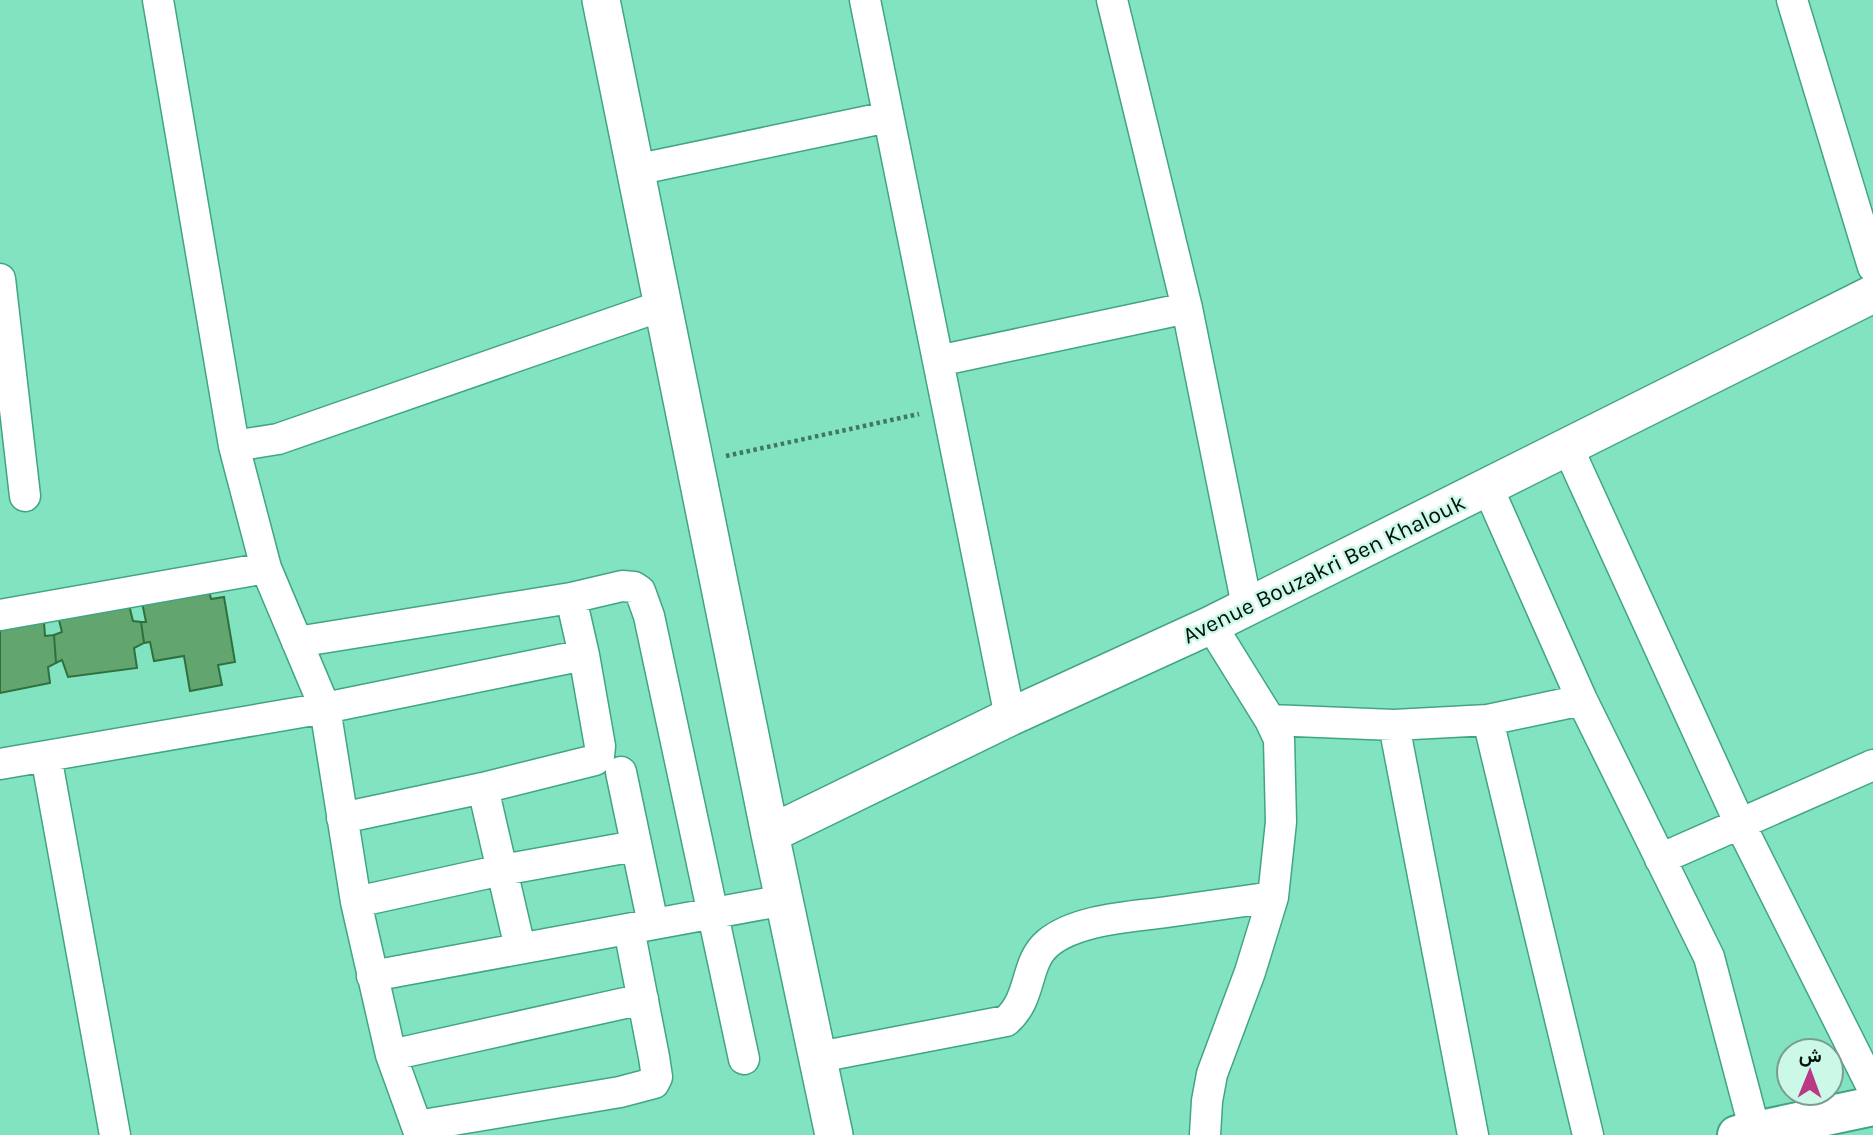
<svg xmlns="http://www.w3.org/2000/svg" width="1873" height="1135" font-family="Karla,Vazirmatn,sans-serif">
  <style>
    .building { fill: #62a56e; stroke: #2f713e; stroke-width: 2 }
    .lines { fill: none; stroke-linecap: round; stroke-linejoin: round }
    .minor-casing { stroke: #41a585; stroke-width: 33 }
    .tertiary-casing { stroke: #41a585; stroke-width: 40 }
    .secondary-casing { stroke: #41a585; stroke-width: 42 }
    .path { stroke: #407864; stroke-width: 4.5; stroke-dasharray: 3.5 3.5; stroke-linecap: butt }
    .minor { stroke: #fff; stroke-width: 30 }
    .tertiary { stroke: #fff; stroke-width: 37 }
    .secondary { stroke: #fff; stroke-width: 38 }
    .labels { text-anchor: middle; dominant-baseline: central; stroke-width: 5; stroke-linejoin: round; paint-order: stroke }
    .street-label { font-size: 23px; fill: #01120c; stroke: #ccf9e7 }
  </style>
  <rect width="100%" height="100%" fill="#82e3c1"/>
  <path class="building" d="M 209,591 L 211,599 L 224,597 L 235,662 L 218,665 L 222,685 L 190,691 L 184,656 L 154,661 L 150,642 L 144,643 L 141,622 L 146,622 L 142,602 Z
    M 129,605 L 133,621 L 141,622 L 144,643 L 134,648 L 137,668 L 68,677 L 62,660 L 56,663 L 54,635 L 62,632 L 58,616 Z
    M 44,622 L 45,636 L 54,635 L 56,663 L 48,667 L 50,683 L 0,693 L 0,628 Z"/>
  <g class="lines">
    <g class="minor-casing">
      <path id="minor" d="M 158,0 L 234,446 L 266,568 L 325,708 L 356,902 L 391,1055 L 420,1135
        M 865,0 L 1010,717
        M 1112,0 L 1187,308 L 1247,606
        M 1792,0 L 1873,267
        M 635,170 L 888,117
        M 0,279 L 25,496
        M 938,361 L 1187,308
        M 234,446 L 278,439 L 664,305
        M 1568,448 L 1740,824 L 1873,1089
        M 1488,488 L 1582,700 L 1709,957 L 1756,1135
        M 0,615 L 266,568
        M 297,642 L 571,598 L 622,586 L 634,587 L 640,591 L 649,616 L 744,1059
        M 1270,720 L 1394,725 L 1488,720 L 1582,700
        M 1488,720 L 1588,1135
        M 1394,725 L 1473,1135
        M 46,756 L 115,1135
        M 0,764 L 325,708 L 584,655
        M 621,772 L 653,924
        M 483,788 L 520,948
        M 342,818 L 483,788 L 595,760 L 599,756 L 600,746 L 584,655 L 571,598
        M 1660,859 L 1873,765
        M 356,902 L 502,870 L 635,846
        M 372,976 L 785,900
        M 391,1055 L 643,999
        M 819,1057 L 1006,1021 C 1033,998 1024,963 1048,943 C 1077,919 1131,917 1167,912 C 1202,907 1238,902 1273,897
        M 417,1126 L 620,1092 L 654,1083 L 657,1077 L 654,1057 L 629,929
        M 1205,1135 L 1207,1101 L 1212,1074 L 1250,972 L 1273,897 L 1281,822 L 1279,739 L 1270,720 L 1211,625"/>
    </g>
    <g class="tertiary-casing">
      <path id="tertiary" d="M 601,0 L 770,834 L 834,1135
        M 770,834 L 1010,717 L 1211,625 L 1873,294"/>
    </g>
    <g class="secondary-casing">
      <path id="secondary" d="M 1737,1135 L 1873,1106"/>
    </g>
    <path class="path" d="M 726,456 L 919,414"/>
    <use href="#minor" class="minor"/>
    <use href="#tertiary" class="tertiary"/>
    <use href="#secondary" class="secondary"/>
  </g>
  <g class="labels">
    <g class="street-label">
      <text transform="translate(1324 569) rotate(-26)">Avenue Bouzakri Ben Khalouk</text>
    </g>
  </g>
  <g transform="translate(1810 1072) rotate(1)"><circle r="33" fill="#ccf9e7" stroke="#7b9d8f" stroke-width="2"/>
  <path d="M0-5L12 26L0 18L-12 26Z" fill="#b93984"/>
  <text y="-10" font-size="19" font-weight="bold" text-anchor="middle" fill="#01120c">ش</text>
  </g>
</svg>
